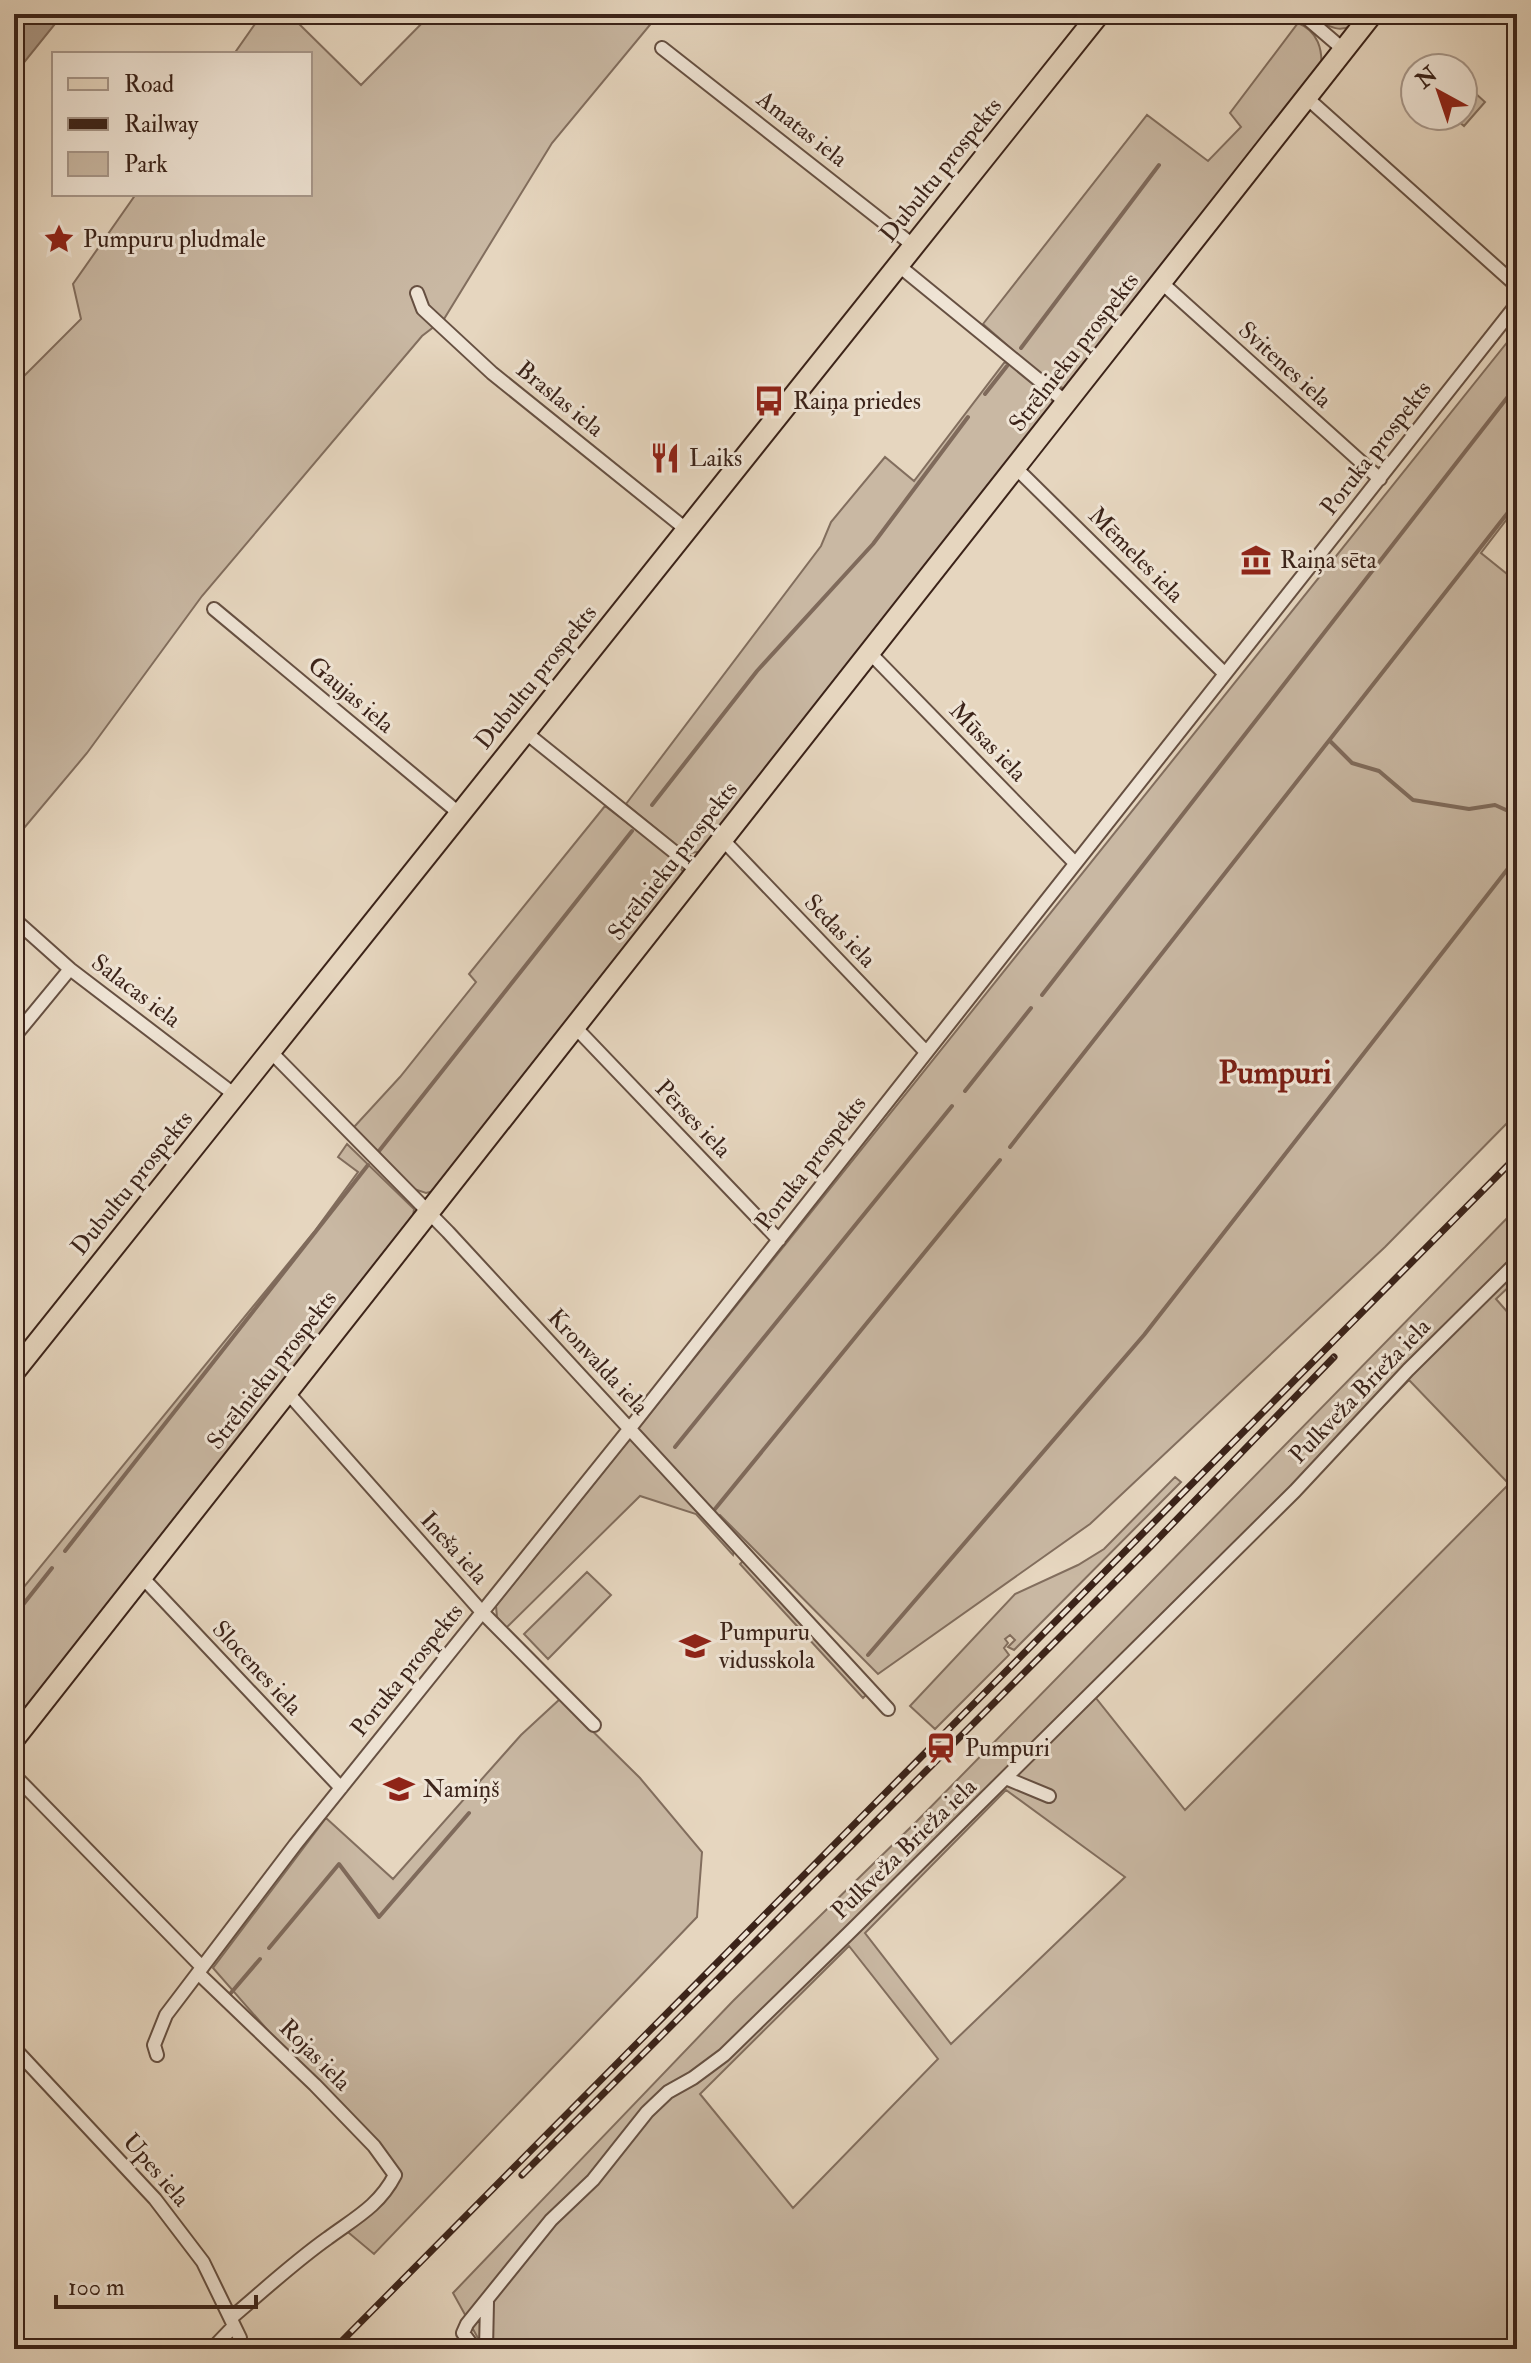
<svg xmlns="http://www.w3.org/2000/svg" width="1531" height="2363" font-family="'IM FELL Double Pica',serif">
  <style>
    .green { fill: #c9b8a3; stroke: #826e5e; stroke-width: 2; fill-rule: evenodd }
    .water { fill: #ac9987; stroke: #7f6a5b; stroke-width: 2 }
    .lines { fill: none; stroke-linecap: round; stroke-linejoin: round }
    .stream { stroke: #7f6a5b; stroke-width: 4 }
    .street-casing { stroke: #665042; stroke-width: 16 }
    .primary-casing { stroke: #3b2319; stroke-width: 24 }
    .street { stroke: #efe4d5; stroke-width: 12 }
    .primary { stroke: #e6d6bf; stroke-width: 20 }
    .rail-casing { stroke: #3b2319; stroke-width: 7 }
    .rail { stroke: #efe4d5; stroke-width: 4; stroke-dasharray: 12; stroke-linecap: butt }
    .labels { text-anchor: middle; dominant-baseline: central; stroke-width: 6; stroke-linejoin: round; paint-order: stroke }
    .street-label { font-size: 24px; fill: #3b2319; stroke: #efe4d5 }
    .poi-label { font-size: 24px; fill: #3b2319; stroke: #efe4d5; text-anchor: start }
    .district-label { font-size: 32px; font-weight: bold; fill: #7a1f14; stroke: #efe4d5 }
  </style>
  <rect width="100%" height="100%" fill="#e6d6bf"/>
  <filter id="stains"><feTurbulence type="fractalNoise" baseFrequency=".0025" numOctaves="4"/><feColorMatrix values="0 0 0 0 .2 0 0 0 0 .09 0 0 0 0 .02 0 0 0 .5 -.17"/></filter>
  <radialGradient id="worn" r=".72"><stop offset=".6" stop-color="#630" stop-opacity="0"/><stop offset="1" stop-color="#630" stop-opacity=".3"/></radialGradient>
  <path class="green" d="M 262,14 L 289,14 L 361,85 L 431,14 L 659,14 L 552,143 L 444,319 L 422,336 L 202,596 L 87,753 L 14,840 L 14,392 L 18,382 L 81,319 L 73,284 L 136,194 L 310,194 L 310,54 L 234,54 Z
    M 1311,14 L 1363,14 C 1346,37 1331,30 1311,14 Z
    M 1298,23 C 1318,31 1323,50 1321,69 L 1067,390 L 1048,381 L 983,324 L 1147,115 L 1208,161 L 1241,127 L 1230,113 Z
    M 1463,82 L 1485,102 L 1464,126 L 1452,116 L 1463,116 Z
    M 1517,330 L 1517,506 L 1481,553 L 1517,582 L 1517,1113 L 1385,1247 L 1090,1524 L 878,1674 L 720,1515 L 705,1518 L 734,1551 L 733,1555 L 696,1514 L 640,1496 L 506,1628 L 497,1617 L 496,1606 Z
    M 1009,362 L 1052,399 L 1054,408 L 705,851 L 690,853 L 681,849 L 626,804 L 821,546 L 831,522 L 885,457 L 914,481 L 1004,363 Z
    M 605,806 L 674,858 L 685,875 L 438,1190 L 426,1193 L 414,1189 L 354,1127 L 400,1077 L 476,982 L 469,974 Z
    M 347,1144 L 414,1209 L 413,1217 L 14,1730 L 14,1599 L 314,1232 L 358,1172 L 338,1157 Z
    M 1517,1208 L 1517,1279 L 1496,1299 L 1517,1323 L 1517,2349 L 484,2349 L 453,2293 L 733,2001 L 917,1821 ZM 1409,1380 L 1509,1484 L 1185,1810 L 1096,1698 ZM 1006,1790 L 1125,1877 L 951,2044 L 865,1933 ZM 849,1946 L 938,2059 L 793,2208 L 700,2094 Z
    M 1175,1477 L 1181,1482 L 1014,1650 L 1008,1647 L 1015,1640 L 1010,1635 L 1005,1639 L 1008,1643 L 1004,1648 L 1009,1655 L 935,1729 L 910,1706 L 1015,1594 L 1078,1565 L 1104,1549 Z
    M 744,1560 L 866,1695 L 863,1698 L 740,1564 Z
    M 587,1572 L 611,1595 L 548,1659 L 524,1634 Z
    M 560,1699 L 640,1778 L 702,1852 L 697,1917 L 374,2254 L 343,2228 L 395,2175 L 213,1968 L 326,1818 L 393,1879 L 521,1735 Z"/>
  <path class="water" d="M 14,14 L 63,14 L 14,75 Z"/>
  <g class="lines">
    <path class="stream" d="M 1021,348 L 1159,165
      M 985,394 L 1007,366
      M 1330,741 L 1352,763 L 1379,771 L 1413,800 L 1469,809 L 1495,805 L 1517,815
      M 652,805 L 757,671 L 873,544 L 968,417
      M 1042,995 L 1517,385
      M 965,1091 L 1031,1008
      M 1010,1147 L 1517,501
      M 379,1151 L 632,831
      M 675,1447 L 952,1106
      M 715,1509 L 1000,1160
      M 65,1551 L 368,1165
      M 14,1616 L 52,1568
      M 868,1655 L 1144,1335 L 1517,857
      M 269,1948 L 339,1864 L 379,1917 L 469,1813
      M 230,1994 L 260,1959"/>
    <g class="street-casing">
      <path id="street" d="M 1302,14 L 1344,50
        M 662,48 L 914,246
        M 1307,98 L 1517,286
        M 898,265 L 1067,403
        M 1162,283 L 1380,479
        M 417,293 L 423,309 L 492,373 L 687,530
        M 1016,468 L 1225,674
        M 214,609 L 460,814
        M 870,653 L 1074,862
        M 525,732 L 698,871
        M 723,840 L 926,1052
        M 14,919 L 70,969 L 235,1095
        M 575,1027 L 779,1240
        M 14,1037 L 70,969
        M 270,1051 L 448,1232 L 888,1709
        M 288,1393 L 482,1612 L 594,1725
        M 142,1577 L 341,1788
        M 14,1775 L 202,1967
        M 1008,1779 L 1049,1796
        M 198,1973 L 315,2085 L 374,2146 L 395,2175 C 379,2206 355,2218 328,2238 C 294,2262 263,2291 231,2318
        M 14,2048 L 155,2199 L 203,2262 L 240,2338
        M 157,2055 L 154,2045 L 166,2015 L 295,1845 L 623,1437 L 1517,304
        M 212,2349 L 234,2326
        M 475,2349 L 463,2333 L 467,2324 L 551,2220 L 593,2180 L 647,2112 L 668,2092 L 693,2078 L 724,2055 L 851,1931 L 1295,1491 L 1408,1370 L 1517,1262
        M 486,2349 L 487,2302"/>
    </g>
    <g class="primary-casing">
      <path id="primary" d="M 14,1372 L 1099,14
        M 14,1739 L 1372,14"/>
    </g>
    <use href="#street" class="street"/>
    <use href="#primary" class="primary"/>
    <g class="rail-casing">
      <path id="rail" d="M 522,2175 L 1151,1546 L 1334,1357
        M 334,2349 L 1517,1156"/>
    </g>
    <use href="#rail" class="rail"/>
  </g>
  <defs>
    <g id="sight-bare" transform="scale(2.4)"><path d="M0-6L1.8-2.2L6-1.7L2.9 1.2L3.7 5.4L0 3.3L-3.7 5.4L-2.9 1.2L-6-1.7L-1.8-2.2Z" fill="#8f2418" stroke="#efe4d5" stroke-width="2.5" paint-order="stroke"/></g>
    <g id="bus-bare" transform="scale(2.4)"><path d="M-5-6H5V4H4V6H2V4H-2V6H-4V4H-5ZM-3.5-4V0h7V-4ZM-3.5 1.2v1.5H-2V1.2ZM2 1.2v1.5H3.5V1.2Z" fill="#8f2418" stroke="#efe4d5" stroke-width="2.5" paint-order="stroke"/></g>
    <g id="restaurant-bare" transform="scale(2.4)"><path d="M-5-6h1v4h1v-4h1v4h1v-4h1v5L-1.5 .5V6h-2V.5L-5-1ZM5-6V6H3V1.5H1.5Q1.5-4 5-6Z" fill="#8f2418" stroke="#efe4d5" stroke-width="2.5" paint-order="stroke"/></g>
    <g id="museum-bare" transform="scale(2.4)"><path d="M0-6L6-3V-2H-6V-3ZM-5-1h2V3h-2ZM-1-1h2V3h-2ZM3-1h2V3H3ZM-6 4H6V6H-6Z" fill="#8f2418" stroke="#efe4d5" stroke-width="2.5" paint-order="stroke"/></g>
    <g id="school-bare" transform="scale(2.4)"><path d="M0-5L7-2L0 1L-7-2ZM-4 1L0 2.5L4 1V4Q0 6-4 4Z" fill="#8f2418" stroke="#efe4d5" stroke-width="2.5" paint-order="stroke"/></g>
    <g id="station-bare" transform="scale(2.4)"><path d="M-3-6H3Q5-6 5-4V2Q5 4 3 4L4.5 6H3L1.5 4h-3L-3 6H-4.5L-3 4Q-5 4-5 2V-4Q-5-6-3-6ZM-3.5-4v3h7v-3ZM-3.5 1v1.5H-2V1ZM2 1v1.5H3.5V1Z" fill="#8f2418" stroke="#efe4d5" stroke-width="2.5" paint-order="stroke"/></g>
  </defs>
  <g fill-rule="evenodd">
    <use href="#sight-bare" x="59" y="239"/>
    <use href="#bus-bare" x="769" y="401"/>
    <use href="#restaurant-bare" x="665" y="458"/>
    <use href="#museum-bare" x="1256" y="560"/>
    <use href="#school-bare" x="695" y="1646"/>
    <use href="#station-bare" x="941" y="1748"/>
    <use href="#school-bare" x="399" y="1789"/>
  </g>
  <g class="labels">
    <g class="street-label">
      <text transform="translate(802 129) rotate(38)">Amatas iela</text>
      <text transform="translate(941 170) rotate(-51)">Dubultu prospekts</text>
      <text transform="translate(1074 352) rotate(-52)">Strēlnieku prospekts</text>
      <text transform="translate(1285 365) rotate(42)">Svitenes iela</text>
      <text transform="translate(560 399) rotate(39)">Braslas iela</text>
      <text transform="translate(1376 448) rotate(-52)">Poruka prospekts</text>
      <text transform="translate(1136 555) rotate(45)">Mēmeles iela</text>
      <text transform="translate(536 677) rotate(-51)">Dubultu prospekts</text>
      <text transform="translate(351 695) rotate(40)">Gaujas iela</text>
      <text transform="translate(988 742) rotate(46)">Mūsas iela</text>
      <text transform="translate(673 861) rotate(-52)">Strēlnieku prospekts</text>
      <text transform="translate(840 931) rotate(46)">Sedas iela</text>
      <text transform="translate(136 991) rotate(37)">Salacas iela</text>
      <text transform="translate(693 1119) rotate(46)">Pērses iela</text>
      <text transform="translate(811 1163) rotate(-52)">Poruka prospekts</text>
      <text transform="translate(132 1183) rotate(-51)">Dubultu prospekts</text>
      <text transform="translate(598 1362) rotate(47)">Kronvalda iela</text>
      <text transform="translate(272 1370) rotate(-52)">Strēlnieku prospekts</text>
      <text transform="translate(1360 1391) rotate(-46)">Pulkveža Brieža iela</text>
      <text transform="translate(454 1548) rotate(48)">Ineša iela</text>
      <text transform="translate(257 1668) rotate(47)">Slocenes iela</text>
      <text transform="translate(407 1670) rotate(-51)">Poruka prospekts</text>
      <text transform="translate(904 1849) rotate(-44)">Pulkveža Brieža iela</text>
      <text transform="translate(315 2055) rotate(45)">Rojas iela</text>
      <text transform="translate(156 2170) rotate(49)">Upes iela</text>
    </g>
    <g class="poi-label">
      <text x="83" y="239">Pumpuru pludmale</text>
      <text x="793" y="401">Raiņa priedes</text>
      <text x="689" y="458">Laiks</text>
      <text x="1280" y="560">Raiņa sēta</text>
      <text x="719" y="1632">Pumpuru<tspan x="719" dy="28">vidusskola</tspan></text>
      <text x="965" y="1748">Pumpuri</text>
      <text x="423" y="1789">Namiņš</text>
    </g>
    <g class="district-label">
      <text x="1275" y="1073">Pumpuri</text>
    </g>
  </g>
  <rect width="1531" height="2363" fill="none" stroke="#e6d6bf" stroke-width="48"/>
  <rect x="16" y="16" width="1499" height="2331" fill="none" stroke="#3b2319" stroke-width="4"/>
  <rect x="24" y="24" width="1483" height="2315" fill="none" stroke="#3b2319" stroke-width="2"/>
  <rect x="52" y="52" width="260" height="144" fill="#efe4d5" stroke="#a7978a" stroke-width="2"/>
  <rect x="68" y="78" width="40" height="12" fill="#e6d6bf" stroke="#a7978a" stroke-width="2"/>
  <text x="124" y="92" font-size="24" fill="#3b2319">Road</text>
  <rect x="68" y="118" width="40" height="12" fill="#3b2319" stroke="#a7978a" stroke-width="2"/>
  <text x="124" y="132" font-size="24" fill="#3b2319">Railway</text>
  <rect x="68" y="152" width="40" height="24" fill="#c9b8a3" stroke="#a7978a" stroke-width="2"/>
  <text x="124" y="172" font-size="24" fill="#3b2319">Park</text>
  <g transform="translate(1439 92) rotate(320)"><circle r="38" fill="#efe4d5" stroke="#a7978a" stroke-width="2"/>
  <path d="M0-6L14 30L0 20L-14 30Z" fill="#8f2418"/>
  <text y="-12" font-size="22" font-weight="bold" text-anchor="middle" fill="#3b2319">N</text>
  </g>
  <path d="M56 2295v12h200v-12" fill="none" stroke="#3b2319" stroke-width="4"/>
  <text x="68" y="2295" font-size="24" fill="#3b2319" stroke="#efe4d5" stroke-width="6" paint-order="stroke">100 m</text>
  <rect width="100%" height="100%" filter="url(#stains)"/>
  <rect width="100%" height="100%" fill="url(#worn)"/>
</svg>
